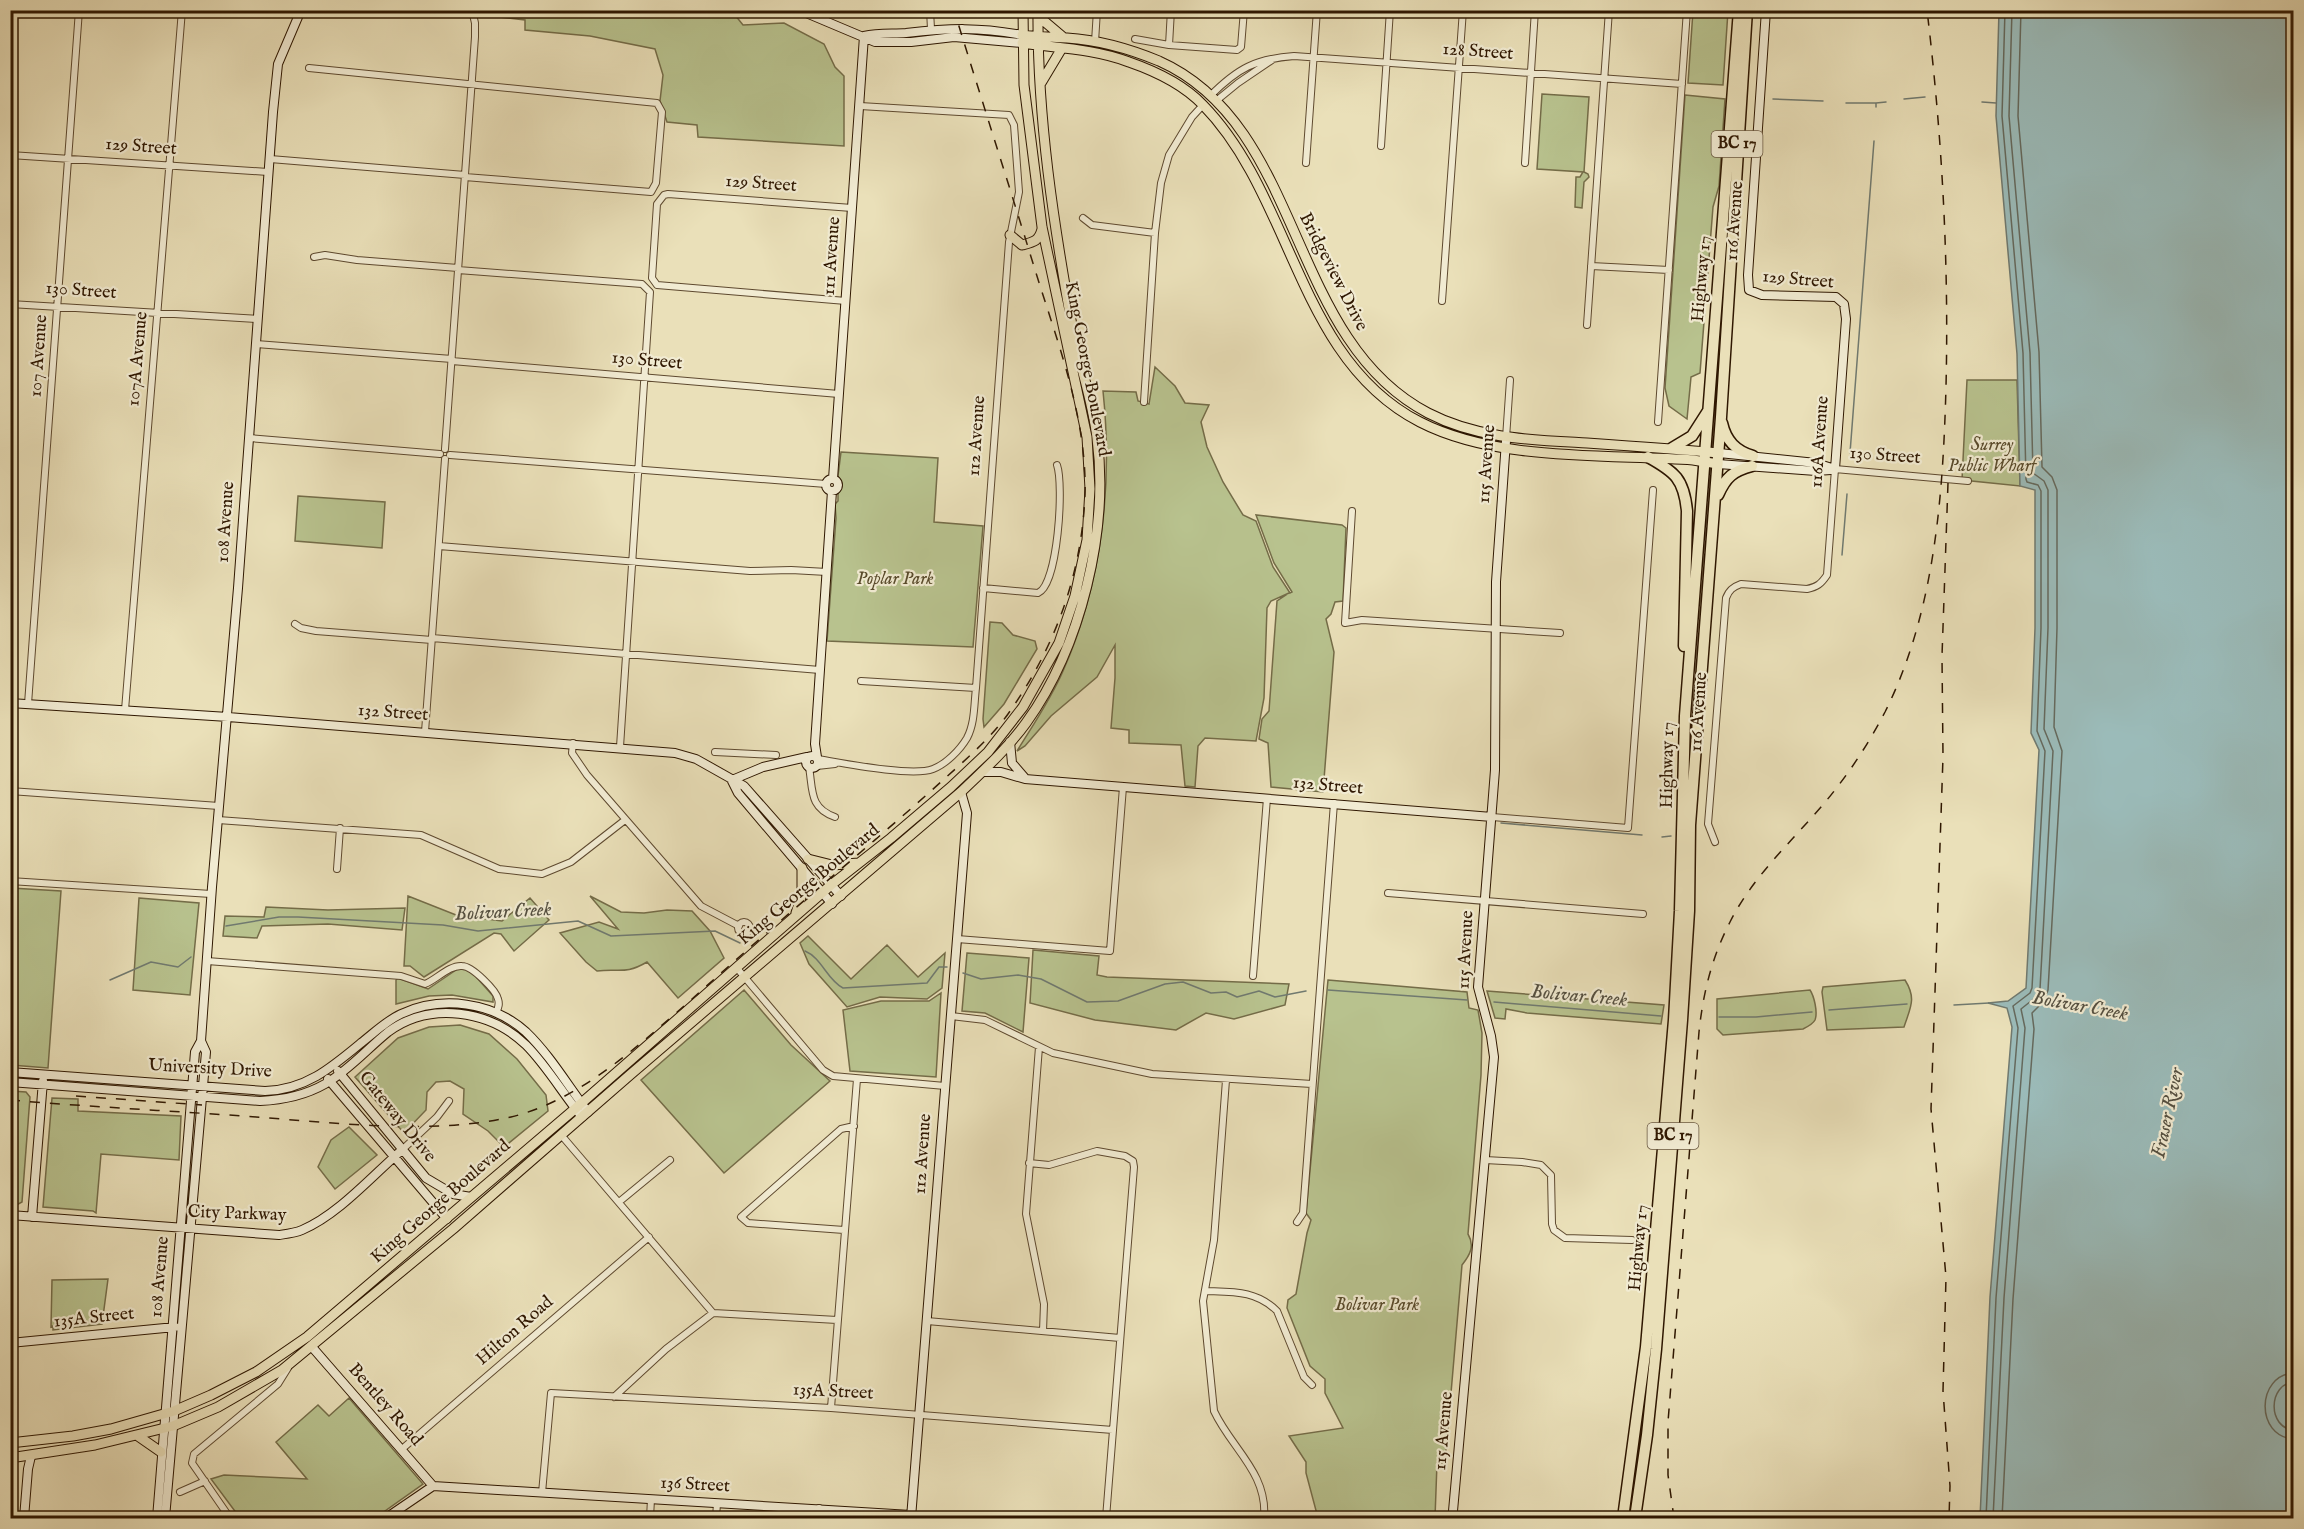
<svg xmlns="http://www.w3.org/2000/svg" width="2304" height="1529" font-family="'IM FELL English',serif">
  <style>
    .green { fill: #b8c28e; stroke: #746c48; stroke-width: 1.5 }
    .water { fill: #9bbbb9; stroke: #70796f; stroke-width: 1.5 }
    .lines { fill: none; stroke-linecap: round; stroke-linejoin: round }
    .shore { stroke: #65695d; stroke-width: 1.5 }
    .stream { stroke: #70796f; stroke-width: 1.5 }
    .street-casing { stroke: #5e492f; stroke-width: 8 }
    .secondary-casing { stroke: #2f1701; stroke-width: 10 }
    .primary-casing { stroke: #2f1701; stroke-width: 11 }
    .highway-casing { stroke: #2f1701; stroke-width: 13 }
    .street { stroke: #f1ebd2; stroke-width: 6 }
    .secondary { stroke: #f1ebd2; stroke-width: 8 }
    .primary { stroke: #eae0b9; stroke-width: 9 }
    .highway { stroke: #eae0b9; stroke-width: 10 }
    .rail { stroke: #2f1701; stroke-width: 1.5; stroke-dasharray: 10 10; stroke-linecap: butt }
    .labels { text-anchor: middle; dominant-baseline: central; stroke-width: 4.5; stroke-linejoin: round; paint-order: stroke }
    .shield { fill: #f1ebd2; stroke: #695740; stroke-width: 1.5 }
    .shield-label { font-size: 16px; font-weight: bold; fill: #2f1701 }
    .street-label { font-size: 18px; fill: #2f1701; stroke: #f1ebd2 }
    .park-label { font-size: 18px; font-style: italic; fill: #584a2b; stroke: #f1ebd2 }
    .water-label { font-size: 20px; font-style: italic; fill: #555041; stroke: #f1ebd2 }
  </style>
  <rect width="100%" height="100%" fill="#eae0b9"/>
  <filter id="stains"><feTurbulence type="fractalNoise" baseFrequency=".00333" numOctaves="4"/><feColorMatrix values="0 0 0 0 .2 0 0 0 0 .09 0 0 0 0 .02 0 0 0 .5 -.17"/></filter>
  <radialGradient id="worn" r=".72"><stop offset=".6" stop-color="#630" stop-opacity="0"/><stop offset="1" stop-color="#630" stop-opacity=".3"/></radialGradient>
  <path class="green" d="M 731,10 L 743,25 L 784,23 L 824,44 L 835,67 L 844,76 L 844,146 L 698,137 L 697,125 L 667,122 L 660,101 L 663,75 L 655,49 L 590,36 L 525,30 L 525,20 L 482,15 L 480,11 Z
    M 1693,11 L 1728,11 L 1723,85 L 1688,83 Z
    M 1542,94 L 1589,97 L 1584,172 L 1588,174 L 1589,177 L 1584,182 L 1582,208 L 1575,207 L 1576,177 L 1580,177 L 1583,172 L 1537,169 Z
    M 1685,95 L 1725,99 L 1719,186 L 1713,207 L 1700,373 L 1691,377 L 1687,419 L 1669,406 L 1665,388 Z
    M 1155,367 L 1175,386 L 1185,403 L 1209,405 L 1201,422 L 1207,447 L 1223,482 L 1243,515 L 1256,521 L 1273,567 L 1290,593 L 1292,592 L 1274,563 L 1256,515 L 1342,525 L 1346,528 L 1343,601 L 1335,602 L 1331,614 L 1326,619 L 1334,652 L 1323,792 L 1271,787 L 1268,743 L 1259,739 L 1262,719 L 1269,711 L 1277,601 L 1289,593 L 1271,601 L 1267,608 L 1264,698 L 1256,741 L 1205,738 L 1198,746 L 1195,787 L 1185,786 L 1181,745 L 1129,743 L 1129,730 L 1111,728 L 1115,678 L 1115,645 L 1097,677 L 1051,716 L 1025,746 L 1017,751 C 1033,725 1051,699 1063,671 C 1102,583 1113,486 1103,391 L 1136,392 L 1138,401 L 1149,404 Z
    M 1967,380 L 2017,380 L 2020,486 L 1962,480 Z
    M 841,452 L 938,458 L 934,522 L 983,526 L 973,647 L 827,641 L 836,518 L 835,504 L 838,501 L 838,476 Z
    M 298,496 L 385,502 L 382,548 L 295,541 Z
    M 990,622 L 1002,623 L 1013,635 L 1035,641 L 1037,649 L 1004,704 L 984,727 L 983,719 Z
    M 11,888 L 61,891 L 48,1068 L 11,1065 Z
    M 408,896 L 456,915 L 502,921 L 530,898 L 549,920 L 514,951 L 501,934 L 494,933 L 424,977 L 410,966 L 404,966 Z
    M 590,896 L 621,912 L 644,913 L 667,910 L 692,911 L 710,931 L 724,958 L 678,998 L 647,962 C 625,975 619,968 597,971 L 586,962 L 560,933 L 599,922 L 618,929 Z
    M 139,898 L 199,903 L 190,995 L 133,990 Z
    M 266,907 L 328,910 L 405,908 L 402,930 L 328,924 L 262,926 L 257,938 L 223,936 L 225,916 L 264,917 Z
    M 808,936 L 851,979 L 887,945 L 918,977 L 945,953 L 942,988 L 927,999 L 880,997 L 847,1007 L 809,964 L 800,943 Z
    M 1033,950 L 1099,956 L 1097,975 L 1107,977 L 1289,984 L 1285,1005 L 1234,1019 L 1206,1013 L 1176,1030 L 1095,1020 L 1030,1003 Z
    M 967,953 L 1029,958 L 1023,1032 L 985,1013 L 962,1011 Z
    M 459,968 L 470,970 L 493,996 L 493,1002 L 452,995 L 429,996 L 396,1004 L 396,980 L 398,978 L 428,989 Z
    M 1328,980 L 1467,992 L 1469,1008 L 1478,1010 L 1482,1033 L 1481,1075 L 1468,1234 C 1475,1246 1470,1255 1462,1265 L 1445,1463 L 1437,1463 L 1435,1518 L 1318,1518 L 1306,1473 L 1306,1462 L 1289,1436 L 1343,1428 L 1325,1393 L 1325,1379 L 1310,1366 L 1287,1308 L 1288,1300 L 1296,1294 L 1307,1233 L 1311,1220 L 1306,1213 Z
    M 1905,980 C 1917,999 1910,1008 1904,1027 L 1827,1030 L 1822,992 L 1823,987 Z
    M 744,990 L 791,1045 L 830,1081 L 724,1173 L 641,1080 Z
    M 1810,990 C 1814,996 1818,1012 1815,1020 C 1813,1024 1807,1027 1803,1029 L 1723,1035 L 1717,1029 L 1717,999 Z
    M 1487,991 L 1664,1005 L 1661,1024 L 1527,1013 L 1506,1009 L 1505,1019 L 1495,1018 Z
    M 941,993 L 936,1077 L 850,1071 L 843,1010 L 881,1001 L 929,1001 Z
    M 460,1025 L 489,1034 L 517,1059 L 546,1095 L 548,1111 L 504,1147 L 488,1131 L 463,1114 L 464,1089 L 450,1081 L 436,1082 L 427,1092 L 426,1110 L 404,1133 L 355,1077 L 398,1038 L 429,1027 Z
    M 11,1091 L 26,1092 L 30,1097 L 22,1202 L 11,1208 Z
    M 52,1098 L 78,1099 L 78,1111 L 181,1116 L 179,1160 L 101,1154 L 96,1213 L 93,1211 L 43,1207 Z
    M 349,1127 L 377,1155 L 335,1189 L 318,1167 L 331,1140 Z
    M 108,1279 L 102,1324 L 53,1330 L 53,1326 L 51,1327 L 52,1280 Z
    M 349,1398 L 423,1484 L 375,1518 L 240,1518 L 211,1479 L 224,1475 L 307,1479 L 276,1442 L 318,1405 L 329,1416 Z"/>
  <path class="water" d="M 1999,11 L 2293,11 L 2294,1387 L 2287,1410 L 2293,1419 L 2293,1518 L 1980,1518 L 1990,1297 L 2012,1027 L 2007,1008 L 1988,1003 L 2008,1001 L 2026,988 L 2039,750 L 2031,733 L 2035,628 L 2035,490 L 2020,486 L 2017,354 L 1996,116 Z"/>
  <g class="lines">
    <path class="shore" d="M 2294,1373 C 2256,1375 2255,1437 2294,1439
      M 2294,1382 C 2268,1384 2267,1428 2294,1430
      M 1986,1518 L 1996,1298 L 2018,1028 L 2013,1006 L 2030,993 L 2032,988 L 2045,751 L 2037,731 L 2041,628 L 2041,491 L 2038,485 L 2027,482 L 2026,479 L 2023,353 L 2002,116 L 2005,10
      M 1993,1518 L 2004,1298 L 2025,1028 L 2021,1009 L 2036,997 L 2040,989 L 2053,751 L 2044,729 L 2048,628 L 2048,490 L 2044,481 L 2033,473 L 2030,353 L 2009,116 L 2012,10
      M 2002,1518 L 2013,1299 L 2034,1029 L 2032,1013 L 2044,1001 L 2048,990 L 2062,751 L 2054,727 L 2057,628 L 2057,490 L 2052,477 L 2042,467 L 2039,352 L 2018,116 L 2021,10"/>
    <path class="stream" d="M 1773,99 L 1823,101
      M 1904,99 L 1925,97
      M 1982,102 L 1996,103
      M 1846,103 L 1876,103
      M 1876,107 L 1876,103 L 1886,102
      M 1850,453 L 1874,141
      M 1842,555 L 1847,494
      M 1501,823 L 1642,835
      M 1662,837 L 1671,836
      M 226,926 L 279,917 L 298,917 L 443,925 L 478,931 L 578,921 L 611,936 L 715,931 L 740,943
      M 805,951 C 822,958 827,980 843,988 L 927,983 L 939,967 L 947,967
      M 963,973 L 981,979 L 1018,975 L 1041,979 L 1087,1002 L 1118,1001 L 1165,984 L 1183,982 L 1211,993 L 1226,992 L 1237,997 L 1259,991 L 1275,997 L 1306,991
      M 110,980 L 151,962 L 178,967 L 191,957
      M 1328,990 L 1467,1000
      M 1494,1002 L 1661,1016
      M 1954,1005 L 1989,1003
      M 1829,1010 L 1907,1004
      M 1719,1017 L 1756,1017 L 1812,1012"/>
    <g class="street-casing">
      <path id="street" d="M 930,10 L 931,29
        M 10,11 L 14,10
        M 1135,39 L 1169,45 L 1237,50 L 1241,47 L 1244,10
        M 1095,42 L 1097,10
        M 1169,45 L 1171,10
        M 309,68 L 657,103 L 662,112 L 656,183 L 651,192 L 465,177
        M 1210,96 C 1238,68 1255,59 1294,56 L 1682,84
        M 1216,101 L 1238,83 L 1272,60
        M 1381,146 L 1390,10
        M 10,155 L 268,172
        M 270,159 L 465,175
        M 1306,163 L 1317,10
        M 1525,163 L 1535,10
        M 1083,218 L 1092,225 L 1155,233
        M 314,257 L 325,255 L 357,260 L 458,268
        M 1591,266 L 1669,270
        M 458,270 L 642,284 L 650,292 L 620,747
        M 846,301 L 657,285 L 652,278 L 657,204 L 664,195 L 668,194 L 852,208
        M 1442,301 L 1463,10
        M 10,304 L 258,319
        M 1587,325 L 1609,10
        M 256,344 L 452,359
        M 452,361 L 839,394
        M 1144,402 L 1155,233 L 1161,183 L 1169,155 L 1192,117 L 1203,105
        M 1658,422 L 1687,10
        M 249,438 L 440,454
        M 1506,438 L 1510,380
        M 445,449 L 475,37 L 475,23 L 472,10
        M 450,455 L 826,484
        M 1352,511 L 1345,623 L 1362,620 L 1560,633
        M 439,546 L 750,571 L 791,570 L 827,572
        M 983,588 L 1038,593 C 1058,585 1064,485 1057,465
        M 295,624 L 301,628 L 316,631 L 432,640
        M 432,638 L 820,670
        M 861,681 L 976,688
        M 28,704 L 79,10
        M 125,710 L 182,10
        M 425,732 L 445,459
        M 573,743 L 572,753 L 587,775 L 701,906 L 739,926
        M 715,752 L 776,755
        M 818,759 C 842,763 912,777 933,769 C 946,764 960,750 967,738 C 975,723 974,704 976,688 L 1009,242 L 1019,192 L 1014,125 L 1009,115 L 860,106
        M 817,766 L 835,764
        M 809,767 C 813,790 809,808 835,817
        M 10,791 L 219,806
        M 1492,817 L 1628,828 L 1653,490
        M 218,820 L 421,835 L 499,869 L 542,874 L 571,862 L 625,820
        M 1715,842 L 1708,824 L 1726,598 C 1729,590 1733,587 1741,584 L 1807,589 C 1817,587 1821,584 1827,575 L 1835,469 L 1968,481
        M 337,869 L 340,828
        M 10,881 L 211,894
        M 1388,893 L 1643,914
        M738 928a6 6 0 1 1 12 0a6 6 0 1 1-12 0Z
        M 957,939 L 1110,951 L 1123,787
        M 207,961 L 401,976 L 425,984 C 436,980 449,965 462,966 C 472,966 496,990 498,999 C 500,1005 498,1008 496,1013
        M 736,967 L 823,1070 L 833,1076 L 945,1086
        M 1253,976 L 1267,798
        M 951,1016 L 985,1020 L 1053,1053 L 1152,1074 L 1312,1084
        M 1039,1047 L 1026,1214 L 1044,1304 L 1043,1331
        M 1226,1080 L 1214,1240 L 1203,1301 L 1214,1411 C 1231,1448 1268,1473 1264,1518
        M 562,1136 L 713,1313 L 837,1320
        M 403,1149 L 437,1117 L 449,1101
        M 1485,1160 L 1522,1162 L 1541,1165 L 1551,1175 L 1552,1224 L 1554,1230 L 1565,1238 L 1632,1240
        M 1029,1163 L 1049,1165 L 1097,1151 L 1125,1156 L 1133,1161 L 1134,1167 L 1106,1518
        M 619,1202 L 670,1160
        M 1297,1222 L 1303,1213 L 1334,803
        M 844,1230 L 748,1223 L 741,1217 L 841,1129 L 854,1126
        M 1205,1291 C 1232,1292 1256,1290 1277,1311 L 1304,1377 L 1312,1385
        M 927,1321 L 1120,1338
        M 614,1397 L 666,1349 L 713,1313
        M 831,1408 L 857,1079
        M 402,1449 L 649,1237
        M 180,1492 L 205,1481
        M 542,1493 L 551,1393 L 831,1408 L 1113,1430
        M 911,1515 L 955,1518
        M 230,1518 L 192,1463 L 194,1454 L 278,1384 L 288,1368
        M 650,1518 L 651,1499
        M 716,1518 L 717,1503
        M 818,1518 L 819,1508"/>
    </g>
    <g class="secondary-casing">
      <path id="secondary" d="M 799,10 L 875,42 L 911,42 L 954,37 L 1022,43
        M 1766,10 L 1748,275 L 1749,290 L 1762,295 L 1836,297 L 1844,304 L 1846,319 L 1835,469
        M 864,36 C 878,33 892,34 906,33 C 950,28 979,27 1022,35
        M 1719,453 L 1816,463 L 1835,469
        M 1718,464 L 1816,471 L 1831,470
        M826 485a6 6 0 1 1 12 0a6 6 0 1 1-12 0Z
        M 833,479 L 864,36
        M 10,703 L 228,717 L 675,753 L 696,759 L 744,786 L 841,896
        M 1010,742 L 1012,763 L 1025,778
        M806 762a6 6 0 1 1 12 0a6 6 0 1 1-12 0Z
        M 817,757 L 815,744 L 832,491
        M 982,772 L 1001,772 L 1025,779 L 1492,817
        M 732,780 L 763,767 L 807,757
        M 732,781 L 738,793 L 832,904
        M 338,1071 L 426,1178 L 453,1194 L 471,1197
        M 10,1072 L 265,1091 C 305,1090 331,1068 361,1043 C 374,1033 386,1021 401,1014 C 442,995 493,1002 526,1032 C 550,1055 568,1086 588,1112
        M 328,1079 L 447,1219
        M 10,1082 L 260,1101 C 283,1100 304,1096 325,1084 C 348,1071 367,1049 388,1032 C 430,1001 490,1010 526,1045 C 547,1066 563,1094 582,1117
        M 10,1215 L 279,1235 C 286,1234 295,1233 302,1230 C 338,1215 373,1175 403,1149
        M 32,1217 L 43,1081
        M 10,1343 L 175,1327
        M 312,1347 L 433,1486
        M 433,1486 L 911,1515
        M 24,1518 L 28,1469 L 31,1456
        M 157,1518 L 195,1052 L 201,1041
        M 165,1518 L 206,1052 L 201,1041 L 212,887 L 238,588 L 273,112 L 278,64 L 301,10
        M 386,1518 L 433,1486
        M 911,1518 L 967,813 L 961,792
        M 1454,1518 L 1453,1511 L 1494,1057 L 1491,1036 L 1478,987 L 1495,770 L 1496,582 L 1506,441"/>
    </g>
    <g class="primary-casing">
      <path id="primary" d="M 1038,16 L 1064,38
        M 1022,35 C 1038,37 1052,37 1067,38 C 1099,40 1130,49 1159,61 C 1305,126 1286,339 1428,413 C 1478,439 1533,440 1587,443 C 1631,446 1675,449 1719,453
        M 1022,43 C 1058,48 1095,49 1129,62 C 1155,71 1184,85 1203,105 C 1294,198 1297,359 1420,422 C 1498,462 1607,454 1693,460 L 1718,464
        M 1041,83 L 1062,48
        M 1010,235 L 1022,245 C 1034,242 1039,241 1042,229
        M 808,859 L 832,865 L 859,863
        M 796,913 L 802,894 L 802,868
        M 138,1436 L 161,1452
        M 10,1443 L 73,1436 L 111,1429 L 174,1411 L 211,1395 L 256,1372 L 307,1337 L 569,1114 L 831,885 L 891,838 L 951,787 L 988,752 L 1023,707 L 1059,643 L 1075,596 L 1087,540 L 1090,489 L 1087,437 L 1042,227 L 1024,85 L 1023,10
        M 10,1458 L 95,1445 L 173,1426 L 218,1407 L 282,1370 L 453,1229 L 631,1074 L 961,792 C 984,770 1007,749 1026,723 C 1081,647 1109,530 1097,438 C 1093,402 1080,367 1073,331 C 1054,226 1037,118 1038,10"/>
    </g>
    <g class="highway-casing">
      <path id="highway" d="M 1722,423 C 1726,441 1736,451 1753,456
        M 1672,448 L 1692,436 L 1708,411
        M 1648,457 C 1675,472 1684,479 1687,511 L 1684,646
        M 1718,495 C 1726,477 1733,471 1752,466
        M 1623,1518 L 1646,1347 L 1674,1020 L 1680,911 L 1685,716 L 1739,10
        M 1635,1518 L 1647,1435 L 1656,1349 L 1682,1020 L 1689,911 L 1690,825 L 1721,417 L 1747,10"/>
    </g>
    <use href="#street" class="street"/>
    <use href="#secondary" class="secondary"/>
    <use href="#primary" class="primary"/>
    <use href="#highway" class="highway"/>
    <path class="rail" d="M 1948,483 L 1942,656 L 1943,757 L 1931,1109 L 1946,1277 L 1943,1391 L 1950,1486 L 1949,1518
      M 76,1096 L 202,1105
      M 10,1100 C 92,1107 174,1111 256,1117 C 337,1123 432,1135 511,1117 C 581,1100 639,1045 692,999 C 732,963 772,928 813,893 C 856,856 900,819 942,781 C 965,760 990,739 1008,714 C 1055,648 1082,574 1085,494 C 1087,418 1058,344 1036,273 C 1009,185 981,98 954,10
      M 1674,1518 L 1668,1475 L 1668,1422 L 1699,1032 C 1703,993 1712,957 1730,922 C 1752,878 1789,844 1821,807 C 1846,778 1868,745 1885,712 C 1935,612 1943,496 1946,387 C 1949,260 1942,136 1927,10"/>
  </g>
  <g class="labels">
    <g class="shield">
      <rect x="1711.5" y="131" width="51" height="26" rx="4.5"/>
      <rect x="1647.5" y="1123" width="51" height="26" rx="4.5"/>
    </g>
    <g class="shield-label">
      <text x="1737" y="144">BC 17</text>
      <text x="1673" y="1136">BC 17</text>
    </g>
    <g class="street-label">
      <text transform="translate(1478 52) rotate(4)">128 Street</text>
      <text transform="translate(141 147) rotate(4)">129 Street</text>
      <text transform="translate(761 184) rotate(4)">129 Street</text>
      <text transform="translate(1735 221) rotate(-86)">116 Avenue</text>
      <text transform="translate(832 256) rotate(-86)">111 Avenue</text>
      <text transform="translate(1333 272) rotate(63)">Bridgeview Drive</text>
      <text transform="translate(1702 279) rotate(-85)">Highway 17</text>
      <text transform="translate(1798 280) rotate(5)">129 Street</text>
      <text transform="translate(81 291) rotate(4)">130 Street</text>
      <text transform="translate(39 356) rotate(-86)">107 Avenue</text>
      <text transform="translate(138 359) rotate(-85)">107A Avenue</text>
      <text transform="translate(647 361) rotate(5)">130 Street</text>
      <text transform="translate(1087 369) rotate(79)">King George Boulevard</text>
      <text transform="translate(977 436) rotate(-86)">112 Avenue</text>
      <text transform="translate(1820 442) rotate(-86)">116A Avenue</text>
      <text transform="translate(1885 456) rotate(4)">130 Street</text>
      <text transform="translate(1487 464) rotate(-86)">115 Avenue</text>
      <text transform="translate(226 522) rotate(-86)">108 Avenue</text>
      <text transform="translate(1699 712) rotate(-86)">116 Avenue</text>
      <text transform="translate(393 713) rotate(4)">132 Street</text>
      <text transform="translate(1668 765) rotate(-89)">Highway 17</text>
      <text transform="translate(1328 786) rotate(5)">132 Street</text>
      <text transform="translate(809 885) rotate(-40)">King George Boulevard</text>
      <text transform="translate(1466 950) rotate(-87)">115 Avenue</text>
      <text transform="translate(210 1069) rotate(3)">University Drive</text>
      <text transform="translate(397 1117) rotate(51)">Gateway Drive</text>
      <text transform="translate(923 1154) rotate(-86)">112 Avenue</text>
      <text transform="translate(441 1202) rotate(-41)">King George Boulevard</text>
      <text transform="translate(237 1214) rotate(2)">City Parkway</text>
      <text transform="translate(1639 1248) rotate(-85)">Highway 17</text>
      <text transform="translate(160 1277) rotate(-85)">108 Avenue</text>
      <text transform="translate(94 1318) rotate(-6)">135A Street</text>
      <text transform="translate(515 1331) rotate(-41)">Hilton Road</text>
      <text transform="translate(833 1392) rotate(3)">135A Street</text>
      <text transform="translate(385 1405) rotate(49)">Bentley Road</text>
      <text transform="translate(1444 1431) rotate(-85)">115 Avenue</text>
      <text transform="translate(695 1485) rotate(3)">136 Street</text>
    </g>
    <g class="park-label">
      <text x="1992" y="445">Surrey<tspan x="1992" dy="21">Public Wharf</tspan></text>
      <text x="895" y="579">Poplar Park</text>
      <text x="1377" y="1305">Bolivar Park</text>
    </g>
    <g class="water-label">
      <text transform="translate(503 912) rotate(-3)">Bolivar Creek</text>
      <text transform="translate(1579 996) rotate(5)">Bolivar Creek</text>
      <text transform="translate(2080 1006) rotate(10)">Bolivar Creek</text>
      <text transform="translate(2168 1113) rotate(-78)">Fraser River</text>
    </g>
  </g>
  <rect width="2304" height="1529" fill="none" stroke="#eae0b9" stroke-width="36"/>
  <rect x="12" y="12" width="2280" height="1505" fill="none" stroke="#2f1701" stroke-width="3"/>
  <rect x="18" y="18" width="2268" height="1493" fill="none" stroke="#2f1701" stroke-width="1.5"/>
  <rect width="100%" height="100%" filter="url(#stains)"/>
  <rect width="100%" height="100%" fill="url(#worn)"/>
</svg>
